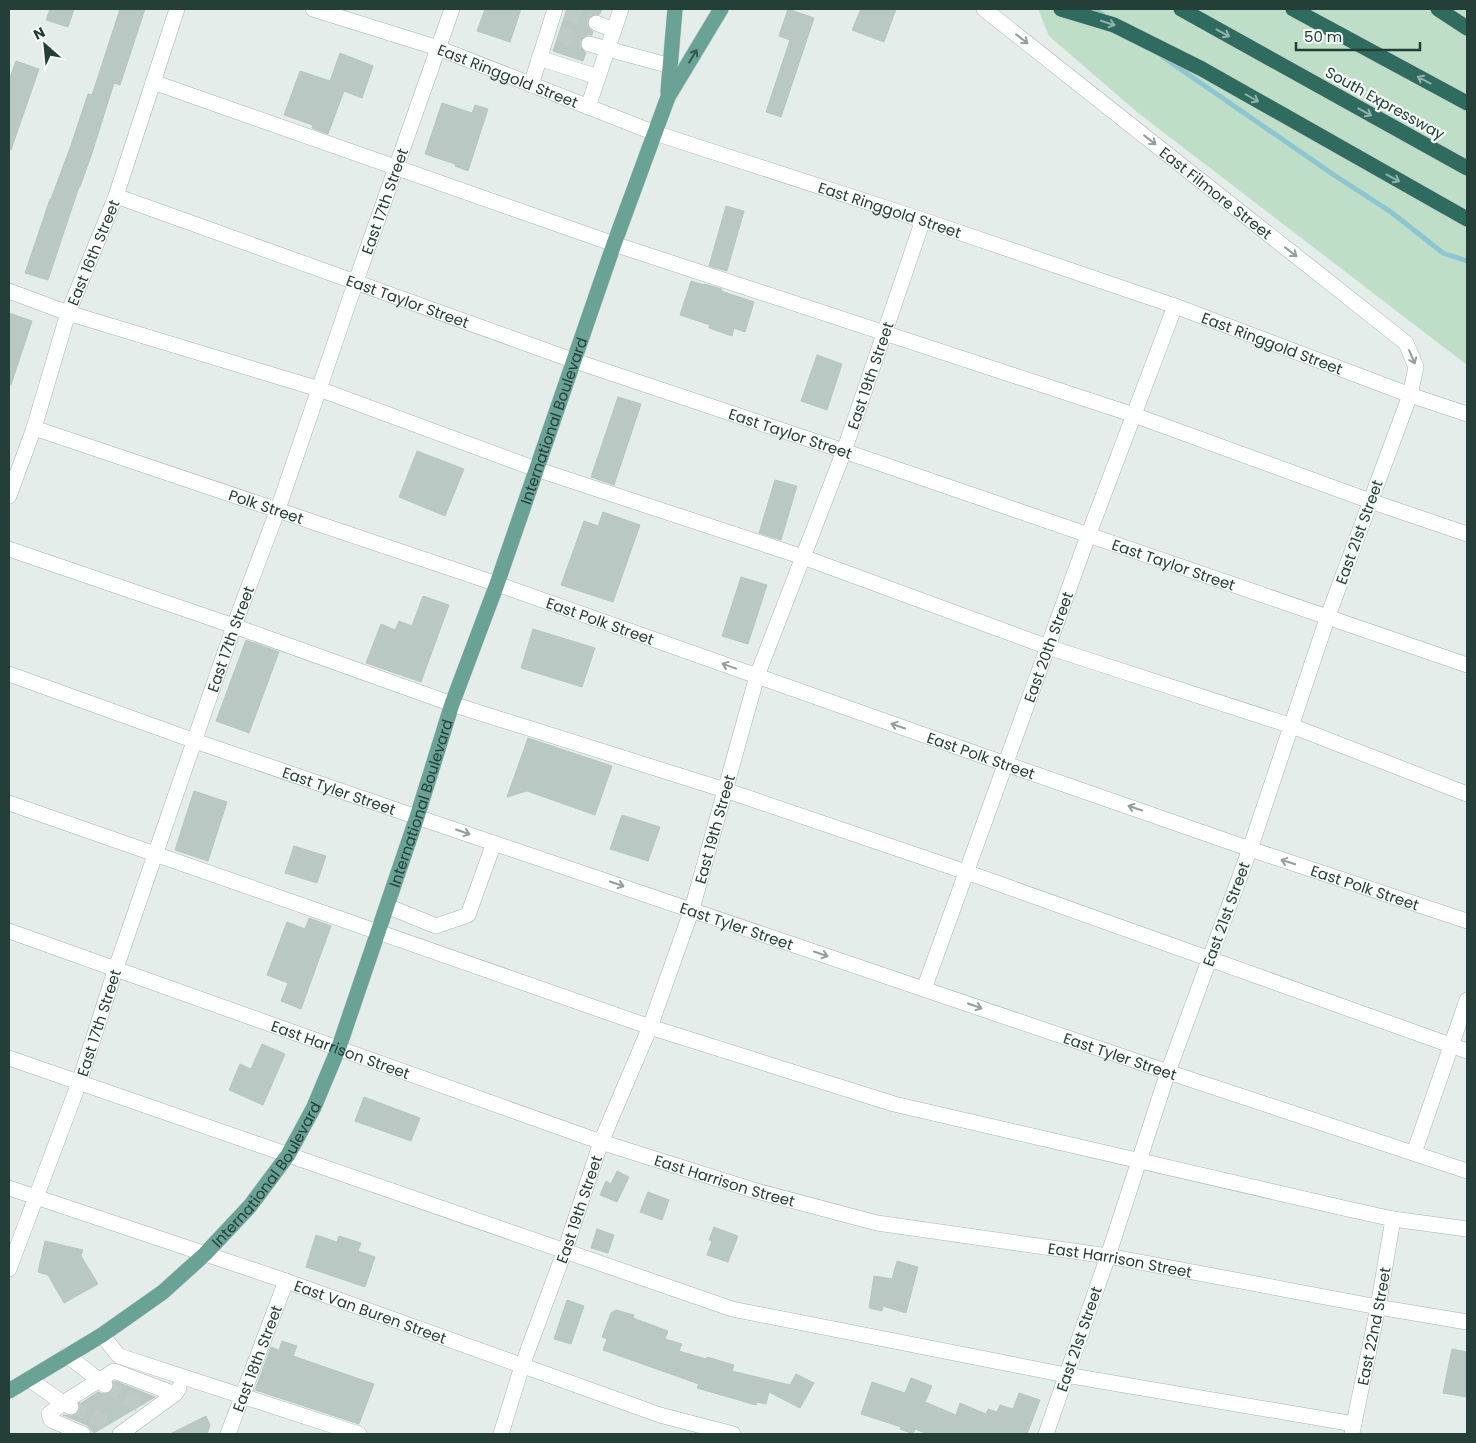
<svg xmlns="http://www.w3.org/2000/svg" width="1476" height="1443" font-family="Poppins,sans-serif">
  <style>
    .green { fill: #bedec7 }
    .lines { fill: none; stroke-linecap: round; stroke-linejoin: round }
    .stream { stroke: #8dc5d1; stroke-width: 5 }
    .building { fill: #b9c8c2; stroke: #b6c7c0 }
    .minor-tunnel { stroke: #becac6; stroke-width: 15; stroke-dasharray: 15 8; stroke-linecap: butt }
    .minor-casing { stroke: #a7b5b0; stroke-width: 16 }
    .major-casing { stroke: #c2c9c7; stroke-width: 16 }
    .highway-casing { stroke: #c2c9c7; stroke-width: 16 }
    .minor { stroke: #fff; stroke-width: 15 }
    .major { stroke: #6aa295; stroke-width: 15 }
    .highway { stroke: #306b60; stroke-width: 15 }
    .oneway { stroke: #92b2ac }
    .oneway2 { stroke: #929f9c }
    .oneway3 { stroke: #36584f }
    .labels { text-anchor: middle; dominant-baseline: central; stroke-width: 4.5; stroke-linejoin: round; paint-order: stroke }
    .street-label { font-size: 15px; fill: #243f38; stroke: #f5faf7 }
  </style>
  <rect width="100%" height="100%" fill="#e4ede9"/>
  <path class="green" d="M 1038,9 L 1467,9 L 1467,365 L 1137,112 L 1049,36 Z"/>
  <g class="lines">
    <path class="stream" d="M 1093,9 L 1103,15
      M 1163,57 L 1334,175 L 1391,212 L 1443,253 L 1467,261"/>
  </g>
  <path class="building" d="M 50,9 L 74,9 L 68,27 L 46,20 Z
    M 120,9 L 145,9 L 120,85 L 114,83 L 92,153 L 80,187 L 79,187 L 48,280 L 25,273 L 50,199 L 51,199 L 71,145 L 88,94 L 92,95 Z
    M 485,9 L 521,9 L 510,42 L 477,31 Z
    M 567,9 L 602,9 L 600,14 L 591,15 L 587,20 L 588,28 L 593,32 L 592,35 L 586,35 L 580,41 L 580,47 L 586,53 L 583,61 L 553,51 Z
    M 788,9 L 814,18 L 781,117 L 766,112 L 790,40 L 779,36 Z
    M 861,9 L 896,9 L 884,42 L 852,30 Z
    M 340,53 L 373,66 L 362,98 L 344,91 L 328,134 L 312,128 L 313,125 L 284,115 L 300,71 L 330,81 Z
    M 16,61 L 39,69 L 11,150 L 9,149 L 9,80 Z
    M 442,103 L 472,113 L 475,105 L 488,109 L 468,171 L 455,166 L 455,164 L 425,154 Z
    M 726,206 L 744,211 L 727,271 L 709,266 Z
    M 691,281 L 704,285 L 704,284 L 722,289 L 721,291 L 754,302 L 745,332 L 734,328 L 732,336 L 709,328 L 710,325 L 680,315 Z
    M 9,313 L 32,321 L 11,385 L 9,385 Z
    M 817,355 L 842,364 L 827,410 L 801,401 Z
    M 618,397 L 641,404 L 614,485 L 591,477 Z
    M 417,451 L 464,469 L 445,516 L 399,497 Z
    M 775,480 L 797,486 L 781,540 L 759,533 Z
    M 603,512 L 640,525 L 613,602 L 561,585 L 584,521 L 598,526 Z
    M 741,577 L 767,585 L 748,644 L 722,636 Z
    M 423,596 L 449,605 L 421,682 L 366,663 L 381,624 L 395,630 L 399,621 L 412,626 Z
    M 533,629 L 595,648 L 582,687 L 521,668 Z
    M 246,640 L 279,652 L 249,733 L 216,721 Z
    M 528,738 L 612,766 L 595,815 L 527,791 L 507,797 Z
    M 194,791 L 227,802 L 208,861 L 175,850 Z
    M 622,815 L 660,827 L 648,861 L 610,849 Z
    M 294,846 L 326,856 L 317,883 L 285,873 Z
    M 309,918 L 331,926 L 301,1009 L 281,1001 L 288,983 L 267,975 L 287,922 L 305,929 Z
    M 262,1044 L 285,1054 L 263,1105 L 229,1090 L 240,1064 L 251,1069 Z
    M 364,1097 L 420,1118 L 411,1141 L 355,1121 Z
    M 617,1171 L 629,1177 L 617,1202 L 600,1195 L 606,1181 L 611,1184 Z
    M 648,1192 L 669,1200 L 662,1220 L 640,1212 Z
    M 714,1227 L 738,1236 L 728,1262 L 707,1255 L 712,1241 L 709,1240 Z
    M 597,1229 L 614,1235 L 608,1253 L 591,1248 Z
    M 316,1235 L 337,1242 L 339,1236 L 361,1243 L 358,1251 L 375,1257 L 365,1287 L 306,1267 Z
    M 45,1241 L 83,1250 L 81,1256 L 98,1284 L 64,1303 L 48,1275 L 38,1272 Z
    M 897,1261 L 918,1267 L 906,1313 L 883,1306 L 882,1311 L 869,1308 L 874,1276 L 892,1279 Z
    M 567,1300 L 584,1306 L 571,1344 L 554,1339 Z
    M 616,1310 L 634,1315 L 633,1318 L 668,1331 L 665,1339 L 682,1344 L 679,1351 L 706,1359 L 707,1357 L 734,1365 L 732,1371 L 790,1385 L 796,1374 L 814,1383 L 800,1408 L 769,1392 L 766,1404 L 757,1402 L 756,1405 L 697,1388 L 699,1384 L 603,1350 L 607,1339 L 602,1337 L 611,1313 Z
    M 282,1341 L 297,1346 L 293,1356 L 374,1384 L 359,1424 L 255,1390 L 271,1347 L 279,1350 Z
    M 1452,1349 L 1467,1352 L 1467,1397 L 1443,1393 Z
    M 911,1378 L 932,1386 L 925,1402 L 956,1415 L 960,1403 L 986,1414 L 988,1409 L 997,1412 L 1000,1405 L 1013,1409 L 1019,1393 L 1040,1400 L 1027,1434 L 928,1434 L 915,1429 L 913,1434 L 900,1429 L 901,1427 L 861,1414 L 872,1382 L 905,1393 Z
    M 115,1381 L 155,1397 L 94,1433 L 87,1425 L 63,1415 L 71,1416 L 76,1415 L 80,1411 L 80,1404 L 98,1392 L 103,1394 L 109,1393 L 113,1390 Z
    M 206,1416 L 210,1425 L 207,1434 L 170,1434 Z"/>
  <g class="lines">
    <path class="minor-tunnel" d="M 566,13 L 596,23
      M 559,34 L 589,44
      M 106,1386 L 140,1405
      M 71,1407 L 110,1424"/>
    <g class="minor-casing">
      <g id="minor">
        <path id="s1" d="M 313,9 L 438,48 L 655,133 L 923,220 L 1175,306 L 1410,395 L 1467,414"/>
        <path id="s2" d="M 984,9 L 1406,343 L 1416,367 L 1410,395 L 1328,616 L 1250,849 L 1168,1072 L 1108,1256 L 1046,1434"/>
        <path d="M 596,23 L 614,30"/>
        <path d="M 589,44 L 671,66"/>
        <path d="M 539,58 L 598,77"/>
        <path d="M 153,82 L 614,244 L 1134,415 L 1370,501 L 1467,534"/>
        <path d="M 531,85 L 555,9"/>
        <path d="M 588,107 L 621,9"/>
        <path id="s3" d="M 116,196 L 575,361 L 844,451 L 1467,665"/>
        <path d="M 9,291 L 68,313 L 319,389 L 536,469 L 803,557 L 1048,647 L 1292,726 L 1467,794"/>
        <path id="s4" d="M 34,428 L 497,584 L 1006,764 L 1250,849 L 1467,921"/>
        <path id="s5" d="M 9,496 L 34,428 L 68,313 L 116,196 L 177,9"/>
        <path d="M 9,549 L 234,626 L 452,704 L 725,790 L 966,872 L 1467,1051"/>
        <path id="s6" d="M 9,674 L 195,741 L 417,817 L 1168,1072 L 1467,1171"/>
        <path d="M 9,803 L 650,1027 L 894,1104 L 1348,1209 L 1393,1219 L 1467,1229"/>
        <path d="M 387,906 L 436,926 L 468,915 L 494,843"/>
        <path id="s7" d="M 9,931 L 601,1142 L 753,1190 L 877,1223 L 1108,1256 L 1378,1307 L 1467,1322"/>
        <path id="s8" d="M 924,989 L 1088,536 L 1175,306"/>
        <path d="M 9,1058 L 732,1309 L 1066,1375 L 1354,1424"/>
        <path d="M 1414,1153 L 1467,1000"/>
        <path id="s9" d="M 9,1188 L 286,1281 L 660,1415 L 733,1434"/>
        <path id="s10" d="M 9,1269 L 79,1083 L 116,968 L 234,626 L 278,509 L 356,281 L 452,9"/>
        <path d="M 102,1335 L 119,1356 L 359,1434"/>
        <path d="M 67,1355 L 105,1385"/>
        <path d="M 29,1379 L 63,1403 L 71,1407"/>
        <path id="s11" d="M 1352,1433 L 1378,1307 L 1393,1219"/>
        <path d="M 83,1434 L 51,1420 L 49,1414 L 63,1403 L 114,1371 L 175,1394"/>
        <path d="M 120,1434 L 175,1394 L 179,1388"/>
        <path id="s12" d="M 228,1434 L 286,1281"/>
        <path id="s13" d="M 501,1434 L 522,1366 L 565,1250 L 601,1142 L 650,1027 L 692,909 L 757,676 L 844,451 L 923,220"/>
      </g>
    </g>
    <g class="major-casing">
      <g id="major">
        <path d="M 668,92 L 675,9"/>
        <path id="s14" d="M 9,1391 L 102,1335 L 163,1292 L 205,1254 L 250,1206 L 288,1155 L 314,1107 L 339,1047 L 417,817 L 452,704 L 497,584 L 614,244 L 668,97 L 721,9"/>
      </g>
    </g>
    <g class="highway-casing">
      <path id="highway" d="M 1061,9 L 1114,25 L 1202,69 L 1467,219
        M 1181,9 L 1467,168
        M 1293,9 L 1467,103
        M 1438,9 L 1467,28"/>
    </g>
    <use href="#minor" class="minor"/>
    <use href="#major" class="major"/>
    <use href="#highway" class="highway"/>
  </g>
  <defs><path id="oneway-shaft" d="M-6 0H5M1.5-3L5.5 0L1.5 3" fill="none" stroke-width="1.6" stroke-linecap="round" stroke-linejoin="round" transform="scale(1.25)"/></defs>
  <g class="oneway">
    <use href="#oneway-shaft" transform="translate(1108 23) rotate(18)"/>
    <use href="#oneway-shaft" transform="translate(1223 33) rotate(29)"/>
    <use href="#oneway-shaft" transform="translate(1424 80) rotate(-152)"/>
    <use href="#oneway-shaft" transform="translate(1252 98) rotate(30)"/>
    <use href="#oneway-shaft" transform="translate(1365 112) rotate(29)"/>
    <use href="#oneway-shaft" transform="translate(1393 178) rotate(29)"/>
  </g>
  <g class="oneway2">
    <use href="#oneway-shaft" transform="translate(1022 39) rotate(38)"/>
    <use href="#oneway-shaft" transform="translate(1150 140) rotate(38)"/>
    <use href="#oneway-shaft" transform="translate(1291 252) rotate(38)"/>
    <use href="#oneway-shaft" transform="translate(1412 357) rotate(67)"/>
    <use href="#oneway-shaft" transform="translate(729 666) rotate(-160)"/>
    <use href="#oneway-shaft" transform="translate(898 726) rotate(-161)"/>
    <use href="#oneway-shaft" transform="translate(1135 808) rotate(-161)"/>
    <use href="#oneway-shaft" transform="translate(463 832) rotate(19)"/>
    <use href="#oneway-shaft" transform="translate(1288 862) rotate(-162)"/>
    <use href="#oneway-shaft" transform="translate(617 884) rotate(19)"/>
    <use href="#oneway-shaft" transform="translate(821 954) rotate(19)"/>
    <use href="#oneway-shaft" transform="translate(975 1006) rotate(19)"/>
  </g>
  <use class="oneway3" href="#oneway-shaft" transform="translate(693 56) rotate(-59)"/>
  <g class="labels">
    <g class="street-label">
      <text stroke="none"><textPath href="#s1" startOffset="206">East Ringgold Street</textPath></text>
      <text transform="translate(1385 103) rotate(29)">South Expressway</text>
      <text stroke="none"><textPath href="#s2" startOffset="296">East Filmore Street</textPath></text>
      <text stroke="none"><textPath href="#s10" startOffset="1132">East 17th Street</textPath></text>
      <text stroke="none"><textPath href="#s1" startOffset="611">East Ringgold Street</textPath></text>
      <text stroke="none"><textPath href="#s5" startOffset="258">East 16th Street</textPath></text>
      <text stroke="none"><textPath href="#s3" startOffset="310">East Taylor Street</textPath></text>
      <text stroke="none"><textPath href="#s1" startOffset="1016">East Ringgold Street</textPath></text>
      <text stroke="none"><textPath href="#s13" startOffset="1122">East 19th Street</textPath></text>
      <text stroke="none"><textPath href="#s14" startOffset="1151">International Boulevard</textPath></text>
      <text stroke="none"><textPath href="#s3" startOffset="715">East Taylor Street</textPath></text>
      <text stroke="none"><textPath href="#s4" startOffset="245">Polk Street</textPath></text>
      <text transform="translate(1359 532) rotate(-70)">East 21st Street</text>
      <text stroke="none"><textPath href="#s3" startOffset="1120">East Taylor Street</textPath></text>
      <text stroke="none"><textPath href="#s4" startOffset="598">East Polk Street</textPath></text>
      <text stroke="none"><textPath href="#s10" startOffset="668">East 17th Street</textPath></text>
      <text stroke="none"><textPath href="#s8" startOffset="364">East 20th Street</textPath></text>
      <text stroke="none"><textPath href="#s4" startOffset="1002">East Polk Street</textPath></text>
      <text stroke="none"><textPath href="#s6" startOffset="350">East Tyler Street</textPath></text>
      <text stroke="none"><textPath href="#s14" startOffset="746">International Boulevard</textPath></text>
      <text stroke="none"><textPath href="#s13" startOffset="642">East 19th Street</textPath></text>
      <text stroke="none"><textPath href="#s4" startOffset="1408">East Polk Street</textPath></text>
      <text transform="translate(1226 914) rotate(-70)">East 21st Street</text>
      <text stroke="none"><textPath href="#s6" startOffset="770">East Tyler Street</textPath></text>
      <text stroke="none"><textPath href="#s10" startOffset="262">East 17th Street</textPath></text>
      <text stroke="none"><textPath href="#s7" startOffset="352">East Harrison Street</textPath></text>
      <text stroke="none"><textPath href="#s6" startOffset="1175">East Tyler Street</textPath></text>
      <text stroke="none"><textPath href="#s14" startOffset="341">International Boulevard</textPath></text>
      <text stroke="none"><textPath href="#s7" startOffset="758">East Harrison Street</textPath></text>
      <text stroke="none"><textPath href="#s13" startOffset="238">East 19th Street</textPath></text>
      <text stroke="none"><textPath href="#s7" startOffset="1162">East Harrison Street</textPath></text>
      <text stroke="none"><textPath href="#s9" startOffset="382">East Van Buren Street</textPath></text>
      <text stroke="none"><textPath href="#s11" startOffset="109">East 22nd Street</textPath></text>
      <text transform="translate(1079 1339) rotate(-71)">East 21st Street</text>
      <text stroke="none"><textPath href="#s12" startOffset="81">East 18th Street</textPath></text>
    </g>
  </g>
  <rect width="1476" height="1443" fill="none" stroke="#243f38" stroke-width="20"/>
  <g transform="translate(45 45) rotate(333)" stroke="#f5faf7" stroke-width="4" paint-order="stroke">
  <path d="M0-4L9 19L0 12L-9 19Z" fill="#243f38"/>
  <text y="-8" font-size="14" font-weight="bold" text-anchor="middle" fill="#243f38">N</text>
  </g>
  <path d="M1296 42v8h124v-8" fill="none" stroke="#243f38" stroke-width="2.5"/>
  <text x="1304" y="42" font-size="15" fill="#243f38" stroke="#f5faf7" stroke-width="4" paint-order="stroke">50 m</text>
</svg>
